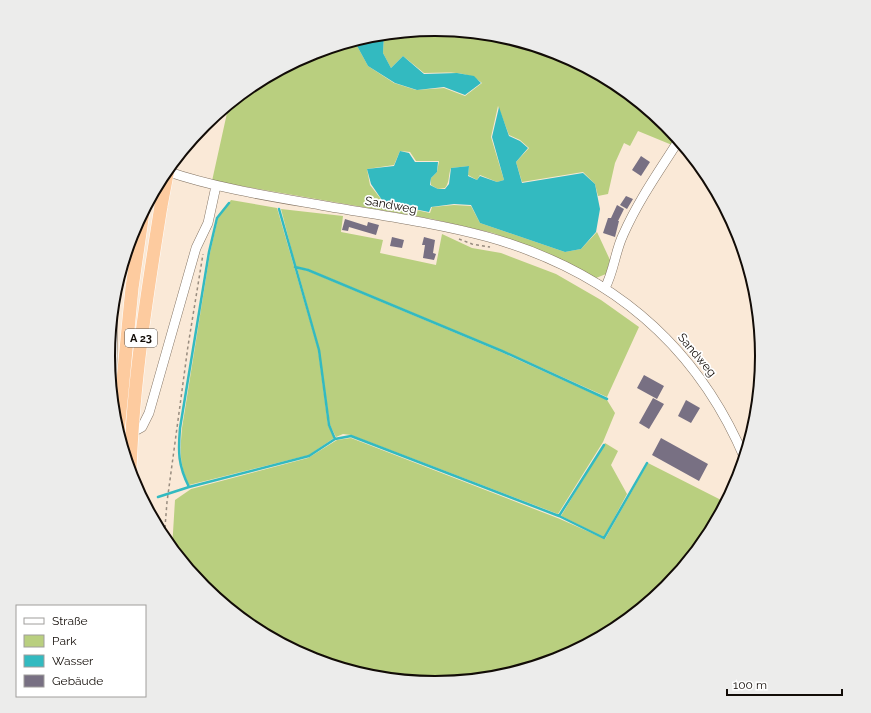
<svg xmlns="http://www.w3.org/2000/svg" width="871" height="713" font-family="Raleway,sans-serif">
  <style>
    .green { fill: #b9cf7f; fill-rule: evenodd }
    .water { fill: #33bac0 }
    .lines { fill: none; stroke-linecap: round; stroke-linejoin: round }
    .stream { stroke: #33bac0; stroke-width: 2.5 }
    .building { fill: #787083 }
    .minor-casing { stroke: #837464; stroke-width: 10 }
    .highway-casing { stroke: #fff; stroke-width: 14 }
    .path { stroke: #988c7f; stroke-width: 1.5; stroke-dasharray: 3 3; stroke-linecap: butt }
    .minor { stroke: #fff; stroke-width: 9 }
    .highway { stroke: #fdcb9f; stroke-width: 13 }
    .highway-bridge-casing { stroke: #fff; stroke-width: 14; stroke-linecap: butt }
    .highway-bridge { stroke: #fdcb9f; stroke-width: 13 }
    .labels { text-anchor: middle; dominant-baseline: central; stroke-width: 3.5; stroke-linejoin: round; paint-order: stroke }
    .shield { fill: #fff; stroke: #595551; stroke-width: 1 }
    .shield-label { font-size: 11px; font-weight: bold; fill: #120c07 }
    .street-label { font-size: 12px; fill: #120c07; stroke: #fff }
    .rim { fill: none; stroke: #120c07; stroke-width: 2 }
  </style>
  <rect width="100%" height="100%" fill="#fae9d7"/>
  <path class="green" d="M 436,29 C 457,31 479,31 500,35 C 564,48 636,87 677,137 L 672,145 L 638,131 L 630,146 L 624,143 L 615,163 L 608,194 L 598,196 L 595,184 L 583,172 L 522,182 L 516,162 L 529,148 L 520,140 L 509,135 L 498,106 L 491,137 L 504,180 L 497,182 L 480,175 L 477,180 L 468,175 L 469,166 L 451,168 C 448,175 450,182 445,188 L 438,189 L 431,185 L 431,178 L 437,172 L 439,161 L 416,161 L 410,152 L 400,151 L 394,165 L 367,169 L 370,185 L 384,203 L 430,213 L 432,207 L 454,205 L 471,206 L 480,223 L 565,252 L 581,249 L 597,232 L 610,260 L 606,274 L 596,278 L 552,255 L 493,233 L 432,219 L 212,181 L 229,104 L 254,84 L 310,54 L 372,35 ZM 384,35 L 383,53 L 391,68 L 403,56 L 424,73 C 444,73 466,69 482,83 L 465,96 L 444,88 L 416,90 L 394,83 L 368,66 L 356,44 Z
    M 231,200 L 277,208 L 318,349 L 328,425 L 334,438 L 309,455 L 189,485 C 179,464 180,451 182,428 L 210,253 L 218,218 Z
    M 281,209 L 343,216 L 341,232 L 383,240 L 380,253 L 436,265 L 442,234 L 472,248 L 501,253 L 556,274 L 601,300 L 639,327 L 607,397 L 502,350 L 308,269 L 296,267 Z
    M 297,268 L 308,271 L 501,352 L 607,400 L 615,413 L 603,442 L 558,514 L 351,435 L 343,434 L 336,437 L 330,425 L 319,349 Z
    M 351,438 L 560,519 L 605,539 L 648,463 L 727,503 L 708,539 L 667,588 L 617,629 L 561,659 L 499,678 L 435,684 L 371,678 L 310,659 L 253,629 L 204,588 L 172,549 L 175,500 L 191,489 L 308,458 L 337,440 Z
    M 605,443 L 618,451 L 611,465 L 627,494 L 604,537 L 561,516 Z"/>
  <path class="water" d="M 384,35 L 383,53 L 391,68 L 403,56 L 424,74 L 457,73 L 474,76 L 481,83 L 465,95 L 444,87 L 417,90 L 395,83 L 368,66 L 356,44 Z
    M 499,107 L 509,136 L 520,141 L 528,148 L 516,162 L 522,183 L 583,173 L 595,184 L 600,209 L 596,232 L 581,249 L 565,252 L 480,223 L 471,205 L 454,204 L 431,207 L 429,212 L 384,203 L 371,184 L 367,169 L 394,166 L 400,151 L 409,153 L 415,162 L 438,162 L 437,172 L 431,178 L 430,185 L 438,189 L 445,189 L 449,184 L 451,168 L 469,166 L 468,176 L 477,180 L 480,176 L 497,182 L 504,180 L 492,137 Z"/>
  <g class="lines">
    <path class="stream" d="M 279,209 L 319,350 L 329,425 L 335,439
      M 295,267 L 308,270 L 502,351 L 607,399
      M 189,487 C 178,465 178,452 180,428 L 209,252 L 217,218 L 229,203
      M 158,497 L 189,487 L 309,456 L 335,439 L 351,436 L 559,516 L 604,445
      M 559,516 L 604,538 L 647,463"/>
  </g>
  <path class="building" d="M 641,156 L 650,162 L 641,176 L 632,170 Z
    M 626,196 L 633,199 L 627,209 L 620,205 Z
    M 617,205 L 624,209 L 618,221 L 619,221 L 615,237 L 603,233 L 608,218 L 611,218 Z
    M 345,219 L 367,226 L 368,222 L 379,225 L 376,235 L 349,227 L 348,231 L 342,230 Z
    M 392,237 L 404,240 L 402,248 L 390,246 Z
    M 424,237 L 435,240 L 433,253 L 436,254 L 434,260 L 423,258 L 425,245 L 422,245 Z
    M 644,375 L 664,386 L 657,399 L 637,388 Z
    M 653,398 L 664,404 L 649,429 L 639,423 Z
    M 686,400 L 700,408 L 691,423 L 678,416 Z
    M 661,438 L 708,464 L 699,481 L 652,455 Z"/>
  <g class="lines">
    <g class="minor-casing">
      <path id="minor" d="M 166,171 C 216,188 268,196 320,205 C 376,215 433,222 488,237 C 609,271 696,343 745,459
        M 605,288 C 614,271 615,252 623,235 C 638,201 659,171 679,140
        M 113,310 L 112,380 L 121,391
        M 131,433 L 142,427 L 149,413 L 196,248 L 208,223 L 216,186"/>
    </g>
    <g class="highway-casing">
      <path id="highway" d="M 118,432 L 132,288 L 143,212
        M 130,471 C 133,382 147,294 161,206"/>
    </g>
    <path class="path" d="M 459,239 L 472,244 L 490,247
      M 164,540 L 167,502 L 188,346 L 203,254"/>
    <use href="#minor" class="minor"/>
    <use href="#highway" class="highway"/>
    <g class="highway-bridge-casing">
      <path id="highway-bridge" d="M 161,206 L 168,169"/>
    </g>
    <use href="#highway-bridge" class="highway-bridge"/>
  </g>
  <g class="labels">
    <rect class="shield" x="125" y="329" width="32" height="18" rx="3"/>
    <g class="shield-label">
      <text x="141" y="338">A 23</text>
    </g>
    <g class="street-label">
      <text transform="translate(391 205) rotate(10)">Sandweg</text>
      <text transform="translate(697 355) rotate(50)">Sandweg</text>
    </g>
  </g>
  <path d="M0 0H871V713H0ZM115 356a320 320 0 1 1 640 0a320 320 0 1 1-640 0Z" fill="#ececeb" fill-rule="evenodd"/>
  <path class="rim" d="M115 356a320 320 0 1 1 640 0a320 320 0 1 1-640 0Z"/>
  <rect x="16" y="605" width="130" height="92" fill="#ffffff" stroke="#a09e9c"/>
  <rect x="24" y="618" width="20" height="6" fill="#ffffff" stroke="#a09e9c"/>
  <text x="52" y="625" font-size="12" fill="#120c07">Straße</text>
  <rect x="24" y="635" width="20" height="12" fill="#b9cf7f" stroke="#a09e9c"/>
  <text x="52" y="645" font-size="12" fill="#120c07">Park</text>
  <rect x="24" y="655" width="20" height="12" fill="#33bac0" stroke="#a09e9c"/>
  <text x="52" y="665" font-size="12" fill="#120c07">Wasser</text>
  <rect x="24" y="675" width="20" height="12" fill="#787083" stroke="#a09e9c"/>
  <text x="52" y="685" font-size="12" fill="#120c07">Gebäude</text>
  <path d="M727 689v6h115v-6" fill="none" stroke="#120c07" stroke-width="2"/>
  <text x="733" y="689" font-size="12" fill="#120c07" stroke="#ffffff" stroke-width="3" paint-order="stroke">100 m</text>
</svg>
